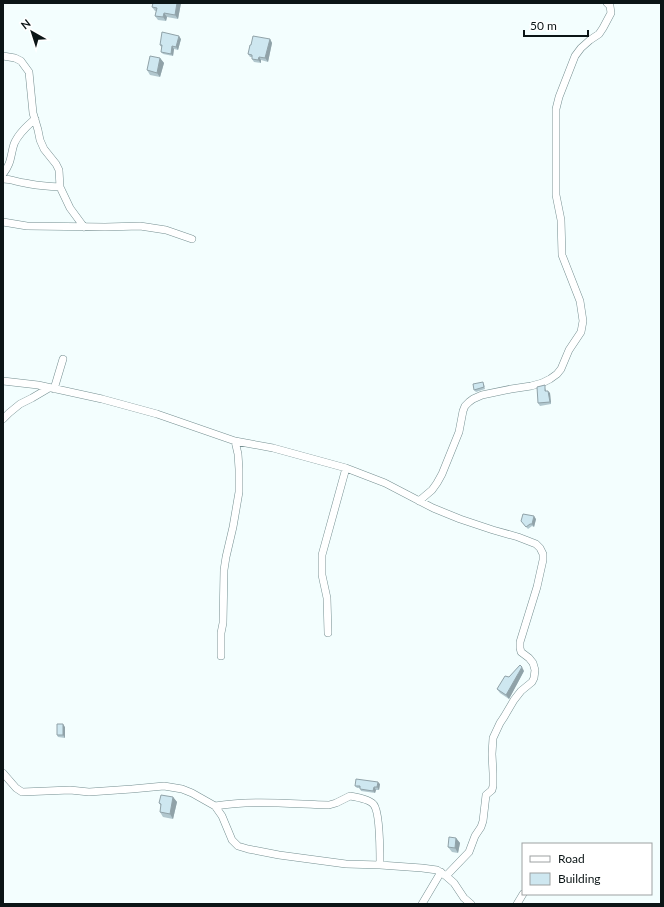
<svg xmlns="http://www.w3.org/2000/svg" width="664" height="907" font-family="Lato,sans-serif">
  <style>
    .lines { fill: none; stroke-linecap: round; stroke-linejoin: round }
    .minor-casing { stroke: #758f91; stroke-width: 8 }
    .minor { stroke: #fff; stroke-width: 7 }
    .wall { fill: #b1c7ce }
    .shaded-wall { fill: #90a2a8 }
    .building { fill: #cee7f0; stroke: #90a2a8 }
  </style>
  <rect width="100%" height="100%" fill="#f3fefe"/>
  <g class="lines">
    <g class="minor-casing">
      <path id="minor" d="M 3,56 L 15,58 L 21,61 L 29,72 L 33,113 L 38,130 L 40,140 L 44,149 L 56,164 L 59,170 L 60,187 L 70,208 L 84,227
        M 3,174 C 12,162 10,157 14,144 C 18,134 27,126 35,119
        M 3,179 C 11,179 17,182 25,183 C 37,186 48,186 60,187
        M 3,222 L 27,226 L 105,227 L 140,226 L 166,230 L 192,239
        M 3,381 L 38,385 L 102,399 L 157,414 L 235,441 L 273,448 L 346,468 L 385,483 L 433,508 L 460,519 L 493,530 L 518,537 L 536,544 L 540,548 L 543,554 L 543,560 L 537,587 L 520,642 L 520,648 L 521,652 L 529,658 L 533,663 L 535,670 L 534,678 L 532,682 L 521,691 L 514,700 L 504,717 L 500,723 L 493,738 L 492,754 L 493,773 L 493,786 L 492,790 L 486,795 L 483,821 L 481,827 L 475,836 L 469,852 L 446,876
        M 54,389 L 63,359
        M 3,419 L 9,413 L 20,404 L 32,398 L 49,388
        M 419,501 L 432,490 L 437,483 L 442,474 L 459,432 L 463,411 L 465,406 L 469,402 L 473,399 L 482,395 L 511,389 L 531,386 L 542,383 L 550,379 L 557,374 L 561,369 L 569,350 L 581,332 L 583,321 L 580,301 L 562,255 L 561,220 L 556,195 L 556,109 L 559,97 L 575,56 L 581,48 L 590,40 L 599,34 L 603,28 L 611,13 L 610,6 L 607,3
        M 328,633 L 327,598 L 322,575 L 322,555 L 346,468
        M 221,656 L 221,633 L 223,623 L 224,570 L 226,557 L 233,527 L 239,492 L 239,469 L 238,454 L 235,441
        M 3,773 L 16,788 L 22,792 L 70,790 L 89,792 L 132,789 L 164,786 L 182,789 L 192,793 L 215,806 L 222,816 L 232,840 L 238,846 L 248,849 L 279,855 L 346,864 L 380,865 L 422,868 L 437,870 L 446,876 L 454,883 L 464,898 L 471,904
        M 215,806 C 253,800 291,804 329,805 L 336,803 L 350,796 C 356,797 371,800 374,805 C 380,813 380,854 380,865
        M 422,904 L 441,872
        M 517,904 L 523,894"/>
    </g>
    <use href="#minor" class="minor"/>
  </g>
  <path class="wall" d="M 153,3 L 181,3 L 178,19 L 167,17 L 166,21 L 158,20 L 155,16 L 156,11 L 155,11 L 152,7 Z
    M 181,39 L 178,50 L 174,49 L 173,56 L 163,54 L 161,52 L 162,48 L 160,45 Z
    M 270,39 L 272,43 L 268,62 L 261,60 L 261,63 L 254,62 L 252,59 L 252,57 L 250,57 L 248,54 L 251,45 Z
    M 160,58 L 164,63 L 160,77 L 150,75 L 147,70 Z
    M 484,384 L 485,389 L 476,392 L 474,390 Z
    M 546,388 L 546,391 L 550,393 L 551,404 L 540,406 L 538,403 Z
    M 536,519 L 534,527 L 532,526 L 528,529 L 521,521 Z
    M 524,671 L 509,699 L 500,693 L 497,689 L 509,677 Z
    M 65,727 L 65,738 L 58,737 L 57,735 Z
    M 380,784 L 379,790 L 376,790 L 375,793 L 361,791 L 360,788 L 357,788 L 355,786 Z
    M 173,797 L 177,802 L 173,819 L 163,817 L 160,812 L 161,806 L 159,803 Z
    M 456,838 L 460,843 L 458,853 L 452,852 L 448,847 Z"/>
  <path class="shaded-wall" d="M 177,3 L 181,3 L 178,19 L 175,15 Z
    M 164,13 L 167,17 L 166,21 L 163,17 Z
    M 179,36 L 181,39 L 178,50 L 176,47 Z
    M 270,39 L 272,43 L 268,62 L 265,58 Z
    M 172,46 L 174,49 L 173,56 L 171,54 Z
    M 259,57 L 261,60 L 261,63 L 258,60 Z
    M 160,58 L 164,63 L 160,77 L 157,73 Z
    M 548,391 L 550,393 L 551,404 L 550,402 Z
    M 534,516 L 536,519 L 534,527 L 532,524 Z
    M 522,667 L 524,671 L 509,699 L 506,695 Z
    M 63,724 L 65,727 L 65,738 L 63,735 Z
    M 378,782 L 380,784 L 379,790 L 377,787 Z
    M 374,787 L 376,790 L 375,793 L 373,791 Z
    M 173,797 L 177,802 L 173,819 L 170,814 Z
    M 456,838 L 460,843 L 458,853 L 455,848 Z"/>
  <path class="building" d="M 153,3 L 177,3 L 175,15 L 164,13 L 163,17 L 155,16 L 157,8 L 152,7 Z
    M 162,32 L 179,36 L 176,47 L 172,46 L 171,54 L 161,52 L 162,45 L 160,45 Z
    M 253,36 L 270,39 L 265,58 L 259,57 L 258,60 L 252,59 L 252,55 L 248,54 L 250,45 L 251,45 Z
    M 150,56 L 160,58 L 157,73 L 147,70 Z
    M 483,382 L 484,387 L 474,390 L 473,384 Z
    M 545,385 L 545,391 L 548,391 L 550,402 L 538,403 L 537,387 Z
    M 523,514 L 534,516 L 532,524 L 530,524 L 526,527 L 521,521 Z
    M 520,665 L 522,667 L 506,695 L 497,689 L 505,676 L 509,677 Z
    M 57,724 L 63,724 L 63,735 L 57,735 Z
    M 356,779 L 378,782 L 377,787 L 374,787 L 373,791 L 360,789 L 360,786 L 355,786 Z
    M 161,795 L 173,797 L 170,814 L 160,812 L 161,804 L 159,803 Z
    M 449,837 L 456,838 L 455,848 L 448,847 Z"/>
  <rect width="664" height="907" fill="none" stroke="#0b1516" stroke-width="8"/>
  <rect x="522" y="843" width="130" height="52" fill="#ffffff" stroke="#9da1a2"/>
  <rect x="530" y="856" width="20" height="6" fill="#ffffff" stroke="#9da1a2"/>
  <text x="558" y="863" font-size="12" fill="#0b1516">Road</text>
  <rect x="530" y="873" width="20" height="12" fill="#cee7f0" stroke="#9da1a2"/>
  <text x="558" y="883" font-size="12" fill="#0b1516">Building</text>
  <g transform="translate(32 32) rotate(321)" stroke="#ffffff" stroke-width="3" paint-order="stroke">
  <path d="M0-3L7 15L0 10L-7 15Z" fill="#0b1516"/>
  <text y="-6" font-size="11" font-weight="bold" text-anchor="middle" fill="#0b1516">N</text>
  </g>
  <path d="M524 30v6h64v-6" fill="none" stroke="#0b1516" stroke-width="2"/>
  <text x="530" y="30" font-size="12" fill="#0b1516" stroke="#ffffff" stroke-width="3" paint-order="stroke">50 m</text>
</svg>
